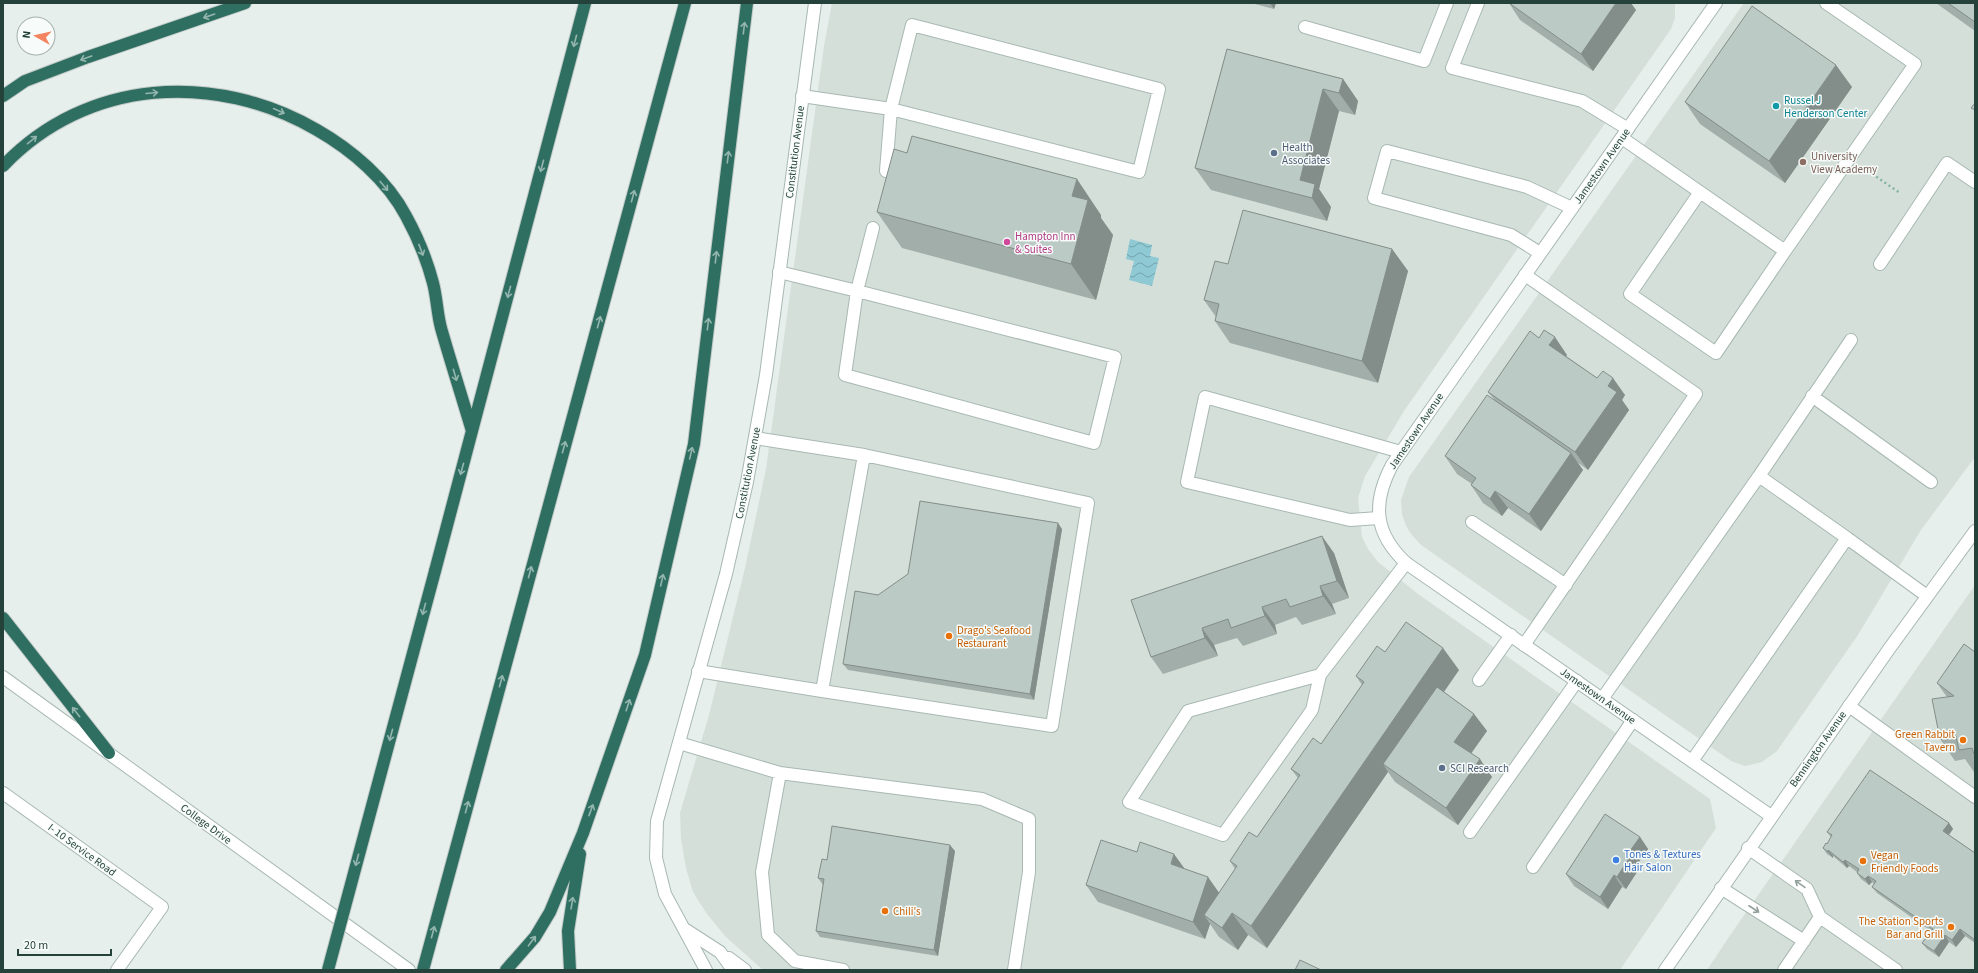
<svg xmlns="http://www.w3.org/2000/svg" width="1978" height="973" font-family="'Source Sans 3',sans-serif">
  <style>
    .built { fill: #d4dfda }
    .water { fill: url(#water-waves) }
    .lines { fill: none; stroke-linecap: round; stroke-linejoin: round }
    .service-casing { stroke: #a8b8b2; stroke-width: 14 }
    .minor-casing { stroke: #a8b8b2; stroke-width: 14 }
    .tertiary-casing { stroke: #a8b8b2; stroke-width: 14 }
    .motorway-casing { stroke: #c2cac8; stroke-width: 14 }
    .path { stroke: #86b3a5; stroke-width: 2.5; stroke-dasharray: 2 3; stroke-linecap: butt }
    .service { stroke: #fff; stroke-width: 12 }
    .minor { stroke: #fff; stroke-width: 12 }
    .tertiary { stroke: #fff; stroke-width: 12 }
    .motorway { stroke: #2f6f62; stroke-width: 12 }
    .motorway-bridge-casing { stroke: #c2cac8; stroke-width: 14; stroke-linecap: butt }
    .motorway-bridge { stroke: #2f6f62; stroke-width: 12 }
    .wall { fill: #a1aea9 }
    .shaded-wall { fill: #838d89 }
    .building { fill: #bbcac4; stroke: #838d89 }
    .oneway { stroke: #93b5ae }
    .oneway2 { stroke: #92a09c }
    .culture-dot { fill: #0f9aa8; stroke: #f7fbf9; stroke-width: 1.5 }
    .service-dot { fill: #5c6f8a; stroke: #f7fbf9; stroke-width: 1.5 }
    .education-dot { fill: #8d6e63; stroke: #f7fbf9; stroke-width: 1.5 }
    .hotel-dot { fill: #d1479c; stroke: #f7fbf9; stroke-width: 1.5 }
    .food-dot { fill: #e8710a; stroke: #f7fbf9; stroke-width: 1.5 }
    .shop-dot { fill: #3f7fe0; stroke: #f7fbf9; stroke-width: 1.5 }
    .labels { text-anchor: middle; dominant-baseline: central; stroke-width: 3; stroke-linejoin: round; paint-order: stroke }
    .culture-label { font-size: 11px; fill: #0d838f; stroke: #f7fbf9; text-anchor: start }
    .service-label { font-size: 11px; fill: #4e5e75; stroke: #f7fbf9; text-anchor: start }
    .street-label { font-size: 11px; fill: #24423a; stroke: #f7fbf9 }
    .education-label { font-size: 11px; fill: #785e54; stroke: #f7fbf9; text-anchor: start }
    .hotel-label { font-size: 11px; fill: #b23c85; stroke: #f7fbf9; text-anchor: start }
    .food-label { font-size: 11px; fill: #c56008; stroke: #f7fbf9; text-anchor: start }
    .shop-label { font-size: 11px; fill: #366cbe; stroke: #f7fbf9; text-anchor: start }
  </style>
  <defs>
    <pattern id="water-waves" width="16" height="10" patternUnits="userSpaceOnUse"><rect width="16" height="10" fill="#8ec9d4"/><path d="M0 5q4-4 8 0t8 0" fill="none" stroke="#74a5ad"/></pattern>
  </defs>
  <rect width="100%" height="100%" fill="#e6efeb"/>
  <path class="built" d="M 832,3 L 1675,3 L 1675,18 L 1671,29 L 1404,411 L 1365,476 L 1358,498 L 1362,537 L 1368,549 L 1378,562 L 1418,594 L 1710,799 L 1716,828 L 1620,970 L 763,970 L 726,937 L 707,914 L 693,892 L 686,868 L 681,839 L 680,813 L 709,715 L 745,568 L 766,469 L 824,46 Z
    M 1744,3 L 1975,3 L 1975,457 L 1921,530 L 1858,635 L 1777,751 L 1762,762 L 1745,766 L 1731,761 L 1421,545 L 1411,534 L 1406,526 L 1402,514 L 1401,500 L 1409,477 Z
    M 1975,585 L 1975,970 L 1707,970 L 1733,931 Z"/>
  <path class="water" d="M 1130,239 L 1152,245 L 1150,256 L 1159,258 L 1152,286 L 1129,280 L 1134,261 L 1126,259 Z"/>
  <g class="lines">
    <g class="service-casing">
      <path id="service" d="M 1478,3 L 1452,68 L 1582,101 L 1628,129
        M 1305,27 L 1424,61 L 1447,3
        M 802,96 L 891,109 L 1139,172 L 1159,89 L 912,25 L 891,109 L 886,171
        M 1622,138 L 1785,251 L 1915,64 L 1826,3
        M 1700,192 L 1630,294 L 1716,353 L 1785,251
        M 1540,253 L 1511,235 L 1374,198 L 1387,151 L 1527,187 L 1572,208
        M 1880,264 L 1947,163 L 1975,182
        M 779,272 L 857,291 L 845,375 L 1094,443 L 1115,357 L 857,291 L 873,228
        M 1812,396 L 1931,482
        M 1759,476 L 1851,340
        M 1379,518 L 1350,520 L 1187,482 L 1205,397 L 1401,452
        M 1472,522 L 1566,585
        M 1847,538 L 1927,596
        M 1524,645 L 1696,394 L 1525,275
        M 698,671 L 822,691 L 864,455 L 755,438
        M 1320,675 L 1188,711 L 1129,802 L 1223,835 L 1312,710 L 1320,675 L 1406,563
        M 1479,680 L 1511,635
        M 822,691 L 1052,726 L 1088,503 L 864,455
        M 1602,699 L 1759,476 L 1847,538 L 1692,761
        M 1849,706 L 1975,797
        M 679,743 L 780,773 L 982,799 L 1029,819 L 1029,872 L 1014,970
        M 780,773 L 762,872 L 768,935 L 795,961 L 843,970
        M 1470,832 L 1577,681
        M 1748,848 L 1807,889 L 1820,917
        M 1533,867 L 1633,720
        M 1721,888 L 1804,941
        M 1784,970 L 1820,917 L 1896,970"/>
    </g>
    <g class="minor-casing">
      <path id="minor" d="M 1716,3 L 1392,465 C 1372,503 1374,533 1406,563 L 1771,816
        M 3,793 L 162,907 L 117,970
        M 1665,970 L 1889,649 L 1975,531"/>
    </g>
    <g class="tertiary-casing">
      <path id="tertiary" d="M 3,677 L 409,970
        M 686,930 L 720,952 L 733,970
        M 729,958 L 745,970
        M 706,970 L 665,894 L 656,858 L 657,821 L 726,574 L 747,482 L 766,375 L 815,3"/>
    </g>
    <g class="motorway-casing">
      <path id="motorway" d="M 3,96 L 25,81 L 88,57 L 245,3
        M 3,166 C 87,78 215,71 317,130 C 352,150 387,180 406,216 C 417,236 427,260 433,283 C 437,298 437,313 441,328 C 451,363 462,397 472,431
        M 435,571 L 585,3
        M 3,618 L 109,753
        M 423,970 L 685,3
        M 506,970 L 535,937 L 550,912 L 583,833 L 645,655 L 694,444 L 747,3
        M 570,970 L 568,931 L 580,854"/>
    </g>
    <path class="path" d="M 1868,171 L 1900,193"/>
    <use href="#service" class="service"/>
    <use href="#minor" class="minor"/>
    <use href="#tertiary" class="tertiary"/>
    <use href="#motorway" class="motorway"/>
    <g class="motorway-bridge-casing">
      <path id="motorway-bridge" d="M 328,970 L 435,571"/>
    </g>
    <use href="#motorway-bridge" class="motorway-bridge"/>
  </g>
  <path class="wall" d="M 1251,3 L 1276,3 L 1274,9 Z
    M 1509,3 L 1636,10 L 1593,71 L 1520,20 Z
    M 1936,3 L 1975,3 L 1975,31 Z
    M 1227,49 L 1343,79 L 1358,101 L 1355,115 L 1339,111 L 1319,189 L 1331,207 L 1327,221 L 1211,190 L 1195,168 Z
    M 1852,87 L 1785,183 L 1700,124 L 1685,102 Z
    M 877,212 L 1101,215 L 1101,218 L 1113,235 L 1096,300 L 902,248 Z
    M 1392,249 L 1408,271 L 1378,383 L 1230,343 L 1215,321 L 1216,317 L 1204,300 L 1228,264 Z
    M 1539,338 L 1567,355 L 1566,356 L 1597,378 L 1625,395 L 1622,400 L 1629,410 L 1588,470 L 1577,462 L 1583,470 L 1541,531 L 1508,508 L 1502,516 L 1483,503 L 1471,485 L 1472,484 L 1457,474 L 1445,456 L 1494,399 L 1488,392 Z
    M 1062,529 L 1034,700 L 848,670 L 843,664 L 878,595 Z
    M 1334,553 L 1349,598 L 1332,604 L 1336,614 L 1302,625 L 1296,617 L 1275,625 L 1277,634 L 1243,646 L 1237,638 L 1214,645 L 1218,656 L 1163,674 L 1151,657 Z
    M 1385,652 L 1459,670 L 1444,692 L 1474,714 L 1487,731 L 1471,754 L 1492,777 L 1458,825 L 1395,782 L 1388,772 L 1267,948 L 1248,935 L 1238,950 L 1219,937 L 1210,924 L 1205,939 L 1098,902 L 1086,885 L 1185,869 L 1219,893 L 1235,869 L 1230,861 L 1257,837 L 1298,778 L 1291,769 L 1321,744 L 1362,685 L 1356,676 Z
    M 1975,652 L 1975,772 L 1974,772 L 1965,759 L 1955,761 L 1940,739 L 1947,697 L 1937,683 Z
    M 1949,823 L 1953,829 L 1949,835 L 1975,853 L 1975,943 L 1965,936 L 1956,947 L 1949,942 L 1939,957 L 1927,949 L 1922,943 L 1931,931 L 1877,893 L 1872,887 L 1874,884 L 1872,882 L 1869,885 L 1861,879 L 1857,873 L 1857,872 L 1849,866 L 1847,868 L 1833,856 L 1833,858 L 1827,854 L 1823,848 L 1827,844 L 1831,837 L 1827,832 Z
    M 1640,837 L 1648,849 L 1634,869 L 1637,872 L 1626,889 L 1622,887 L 1608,909 L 1574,886 L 1566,874 Z
    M 955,851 L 938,956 L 820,937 L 816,931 L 823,885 L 818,878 L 827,860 Z"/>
  <path class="shaded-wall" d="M 1270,3 L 1276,3 L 1274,9 Z
    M 1616,3 L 1631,3 L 1636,10 L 1593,71 L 1581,54 Z
    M 1836,65 L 1852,87 L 1785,183 L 1769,161 Z
    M 1343,79 L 1358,101 L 1355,115 L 1339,93 Z
    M 1323,89 L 1339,111 L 1319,189 L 1331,207 L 1327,221 L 1300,180 Z
    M 1077,179 L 1101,215 L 1101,218 L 1113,235 L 1096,300 L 1071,264 L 1072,196 Z
    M 1392,249 L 1408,271 L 1378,383 L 1362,361 Z
    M 1555,337 L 1567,355 L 1561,362 L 1549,345 Z
    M 1613,378 L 1625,395 L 1622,400 L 1629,410 L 1588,470 L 1575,452 L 1608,386 Z
    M 1571,453 L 1583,470 L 1541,531 L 1529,514 Z
    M 1495,491 L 1508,508 L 1502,516 L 1490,499 Z
    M 1058,523 L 1062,529 L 1034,700 L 1030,694 Z
    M 1322,536 L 1334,553 L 1349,598 L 1337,581 Z
    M 1320,586 L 1332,604 L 1336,614 L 1323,596 Z
    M 1262,607 L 1275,625 L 1277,634 L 1265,616 Z
    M 1202,628 L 1214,645 L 1218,656 L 1205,638 Z
    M 1443,648 L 1459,670 L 1390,769 L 1383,764 L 1388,772 L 1267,948 L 1251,926 Z
    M 1474,714 L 1487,731 L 1466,760 L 1454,742 Z
    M 1480,759 L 1492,777 L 1458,825 L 1446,808 Z
    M 1949,823 L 1953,829 L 1947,837 L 1943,831 Z
    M 1640,837 L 1648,849 L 1634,869 L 1637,872 L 1626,889 L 1617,877 L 1625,858 Z
    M 950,845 L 955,851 L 938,956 L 934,950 Z
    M 1828,850 L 1833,856 L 1833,858 L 1828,852 Z
    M 1174,854 L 1187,872 L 1171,864 Z
    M 1845,860 L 1849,866 L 1847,868 L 1843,862 Z
    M 1614,875 L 1622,887 L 1608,909 L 1600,897 Z
    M 1868,876 L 1872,882 L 1869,885 L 1865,879 Z
    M 1208,877 L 1220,894 L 1204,915 L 1210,924 L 1205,939 L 1193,922 Z
    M 1232,913 L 1248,935 L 1238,950 L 1222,928 Z
    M 1960,929 L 1965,936 L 1956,947 L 1952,940 Z
    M 1945,935 L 1949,942 L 1939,957 L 1934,951 Z"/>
  <path class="building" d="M 1509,3 L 1616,3 L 1581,54 Z
    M 1948,3 L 1975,3 L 1975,22 Z
    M 1752,6 L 1836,65 L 1769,161 L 1685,102 Z
    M 1227,49 L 1343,79 L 1339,93 L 1323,89 L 1300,180 L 1315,184 L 1312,198 L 1195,168 Z
    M 1975,103 L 1975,110 L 1971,108 Z
    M 912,136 L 1077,179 L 1072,196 L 1088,200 L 1071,264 L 877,212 L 894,149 L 907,153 Z
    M 1243,210 L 1392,249 L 1362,361 L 1215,321 L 1219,304 L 1204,300 L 1215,261 L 1228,264 Z
    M 1544,330 L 1555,337 L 1549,345 L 1597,378 L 1603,371 L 1613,378 L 1608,386 L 1617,392 L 1575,452 L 1488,392 L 1530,331 L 1539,338 Z
    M 1487,395 L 1571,453 L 1529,514 L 1495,491 L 1490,499 L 1471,485 L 1476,478 L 1445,456 Z
    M 920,501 L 1058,523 L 1030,694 L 843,664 L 855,591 L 878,595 L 908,574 Z
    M 1322,536 L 1337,581 L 1320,586 L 1323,596 L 1290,607 L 1286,599 L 1262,607 L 1265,616 L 1231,628 L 1228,619 L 1202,628 L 1205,638 L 1151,657 L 1131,600 Z
    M 1406,622 L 1443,648 L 1251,926 L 1232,913 L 1222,928 L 1204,915 L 1237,866 L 1230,861 L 1249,832 L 1257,837 L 1300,775 L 1291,769 L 1313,738 L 1321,744 L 1364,682 L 1356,676 L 1377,646 L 1385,652 Z
    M 1964,644 L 1975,652 L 1975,754 L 1974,754 L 1972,748 L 1959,750 L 1956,736 L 1940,739 L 1932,699 L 1954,696 L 1937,683 Z
    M 1437,687 L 1474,714 L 1454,742 L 1480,759 L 1446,808 L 1383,764 Z
    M 1870,770 L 1949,823 L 1943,831 L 1975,853 L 1975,940 L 1960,929 L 1952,940 L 1945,935 L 1934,951 L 1922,943 L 1933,929 L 1872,887 L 1876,881 L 1868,876 L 1865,879 L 1857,873 L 1859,869 L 1845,860 L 1843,862 L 1828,850 L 1828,852 L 1823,848 L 1826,843 L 1827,844 L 1832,835 L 1827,832 Z
    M 1605,814 L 1640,837 L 1625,858 L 1628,860 L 1617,877 L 1614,875 L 1600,897 L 1566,874 Z
    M 832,826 L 950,845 L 934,950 L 816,931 L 824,879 L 818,878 L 822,859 L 827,860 Z
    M 1101,840 L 1137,852 L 1140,842 L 1174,854 L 1171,864 L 1208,877 L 1193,922 L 1086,885 Z
    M 1300,960 L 1321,970 L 1295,970 Z"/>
  <defs><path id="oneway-shaft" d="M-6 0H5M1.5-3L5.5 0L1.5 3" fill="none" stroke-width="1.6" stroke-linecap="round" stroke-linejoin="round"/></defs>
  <g class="oneway">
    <use href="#oneway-shaft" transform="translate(209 16) rotate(161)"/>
    <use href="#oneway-shaft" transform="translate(744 28) rotate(-83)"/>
    <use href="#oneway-shaft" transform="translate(575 41) rotate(105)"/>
    <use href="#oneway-shaft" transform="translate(86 58) rotate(160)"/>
    <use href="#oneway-shaft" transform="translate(152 93) rotate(-5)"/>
    <use href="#oneway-shaft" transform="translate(279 111) rotate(24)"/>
    <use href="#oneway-shaft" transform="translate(32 140) rotate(-39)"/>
    <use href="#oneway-shaft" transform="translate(728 157) rotate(-83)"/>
    <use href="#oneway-shaft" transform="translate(542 166) rotate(105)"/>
    <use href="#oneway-shaft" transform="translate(384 186) rotate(50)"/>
    <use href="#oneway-shaft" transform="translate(633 196) rotate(-75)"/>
    <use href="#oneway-shaft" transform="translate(421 250) rotate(69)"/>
    <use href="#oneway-shaft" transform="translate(716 257) rotate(-83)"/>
    <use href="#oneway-shaft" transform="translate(509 292) rotate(105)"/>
    <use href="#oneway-shaft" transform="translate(599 322) rotate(-75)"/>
    <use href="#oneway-shaft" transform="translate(708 324) rotate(-83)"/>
    <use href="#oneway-shaft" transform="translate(455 375) rotate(74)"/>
    <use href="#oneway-shaft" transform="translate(564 447) rotate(-75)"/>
    <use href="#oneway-shaft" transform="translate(691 453) rotate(-77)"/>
    <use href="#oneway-shaft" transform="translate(462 469) rotate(105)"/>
    <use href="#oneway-shaft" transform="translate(530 572) rotate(-75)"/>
    <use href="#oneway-shaft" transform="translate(662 580) rotate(-77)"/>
    <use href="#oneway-shaft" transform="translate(424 609) rotate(105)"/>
    <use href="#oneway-shaft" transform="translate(501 681) rotate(-75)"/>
    <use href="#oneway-shaft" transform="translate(628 705) rotate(-72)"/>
    <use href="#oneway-shaft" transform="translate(76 712) rotate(-128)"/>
    <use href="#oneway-shaft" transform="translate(391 735) rotate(105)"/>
    <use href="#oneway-shaft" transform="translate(467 807) rotate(-75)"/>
    <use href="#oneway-shaft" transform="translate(591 810) rotate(-70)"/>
    <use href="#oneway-shaft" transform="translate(357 860) rotate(105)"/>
    <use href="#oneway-shaft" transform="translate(572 903) rotate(-81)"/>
    <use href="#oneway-shaft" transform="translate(433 932) rotate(-75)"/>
    <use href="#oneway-shaft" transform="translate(532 941) rotate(-53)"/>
  </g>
  <g class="oneway2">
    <use href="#oneway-shaft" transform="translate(1800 884) rotate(-145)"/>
    <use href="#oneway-shaft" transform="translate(1754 909) rotate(33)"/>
  </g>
  <circle class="culture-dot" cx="1776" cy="106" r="4"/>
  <g class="service-dot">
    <circle cx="1274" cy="153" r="4"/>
    <circle cx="1442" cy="768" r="4"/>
  </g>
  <circle class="education-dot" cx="1803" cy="162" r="4"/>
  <circle class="hotel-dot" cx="1007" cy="242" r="4"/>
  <g class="food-dot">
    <circle cx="949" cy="636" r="4"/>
    <circle cx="1963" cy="740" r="4"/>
    <circle cx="1863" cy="861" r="4"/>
    <circle cx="885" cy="911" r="4"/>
    <circle cx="1951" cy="927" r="4"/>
  </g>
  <circle class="shop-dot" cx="1616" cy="860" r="4"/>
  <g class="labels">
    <g class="culture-label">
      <text x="1784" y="100">Russel J<tspan x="1784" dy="13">Henderson Center</tspan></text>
    </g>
    <g class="service-label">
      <text x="1282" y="147">Health<tspan x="1282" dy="13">Associates</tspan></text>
      <text x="1450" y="768">SCI Research</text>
    </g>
    <g class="street-label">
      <text transform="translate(795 152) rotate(-83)">Constitution Avenue</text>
      <text transform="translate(1602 166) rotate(-55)">Jamestown Avenue</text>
      <text transform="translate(1416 431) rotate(-56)">Jamestown Avenue</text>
      <text transform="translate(748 473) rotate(-79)">Constitution Avenue</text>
      <text transform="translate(1598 696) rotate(35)">Jamestown Avenue</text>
      <text transform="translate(1818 749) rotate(-55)">Bennington Avenue</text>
      <text transform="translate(206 824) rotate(36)">College Drive</text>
      <text transform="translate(82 850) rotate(36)">I- 10 Service Road</text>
    </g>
    <g class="education-label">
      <text x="1811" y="156">University<tspan x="1811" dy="13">View Academy</tspan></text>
    </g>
    <g class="hotel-label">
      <text x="1015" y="236">Hampton Inn<tspan x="1015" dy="13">&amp; Suites</tspan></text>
    </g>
    <g class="food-label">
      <text x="957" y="630">Drago's Seafood<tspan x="957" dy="13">Restaurant</tspan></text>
      <text x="1955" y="734" text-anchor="end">Green Rabbit<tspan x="1955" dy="13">Tavern</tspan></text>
      <text x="1871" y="855">Vegan<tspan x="1871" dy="13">Friendly Foods</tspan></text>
      <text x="893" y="911">Chili's</text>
      <text x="1943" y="921" text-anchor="end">The Station Sports<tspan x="1943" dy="13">Bar and Grill</tspan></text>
    </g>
    <g class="shop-label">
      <text x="1624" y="854">Tones &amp; Textures<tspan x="1624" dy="13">Hair Salon</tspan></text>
    </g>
  </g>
  <rect width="1978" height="973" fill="none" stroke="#24423a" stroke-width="8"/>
  <g transform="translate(36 36) rotate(278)"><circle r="19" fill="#f7fbf9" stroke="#a3b1ad"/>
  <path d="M0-3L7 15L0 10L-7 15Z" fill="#f4845f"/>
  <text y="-6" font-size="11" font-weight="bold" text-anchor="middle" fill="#24423a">N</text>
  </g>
  <path d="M18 949v6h93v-6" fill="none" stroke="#24423a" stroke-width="2"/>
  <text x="24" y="949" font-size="12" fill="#24423a" stroke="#f7fbf9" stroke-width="3" paint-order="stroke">20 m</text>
</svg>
